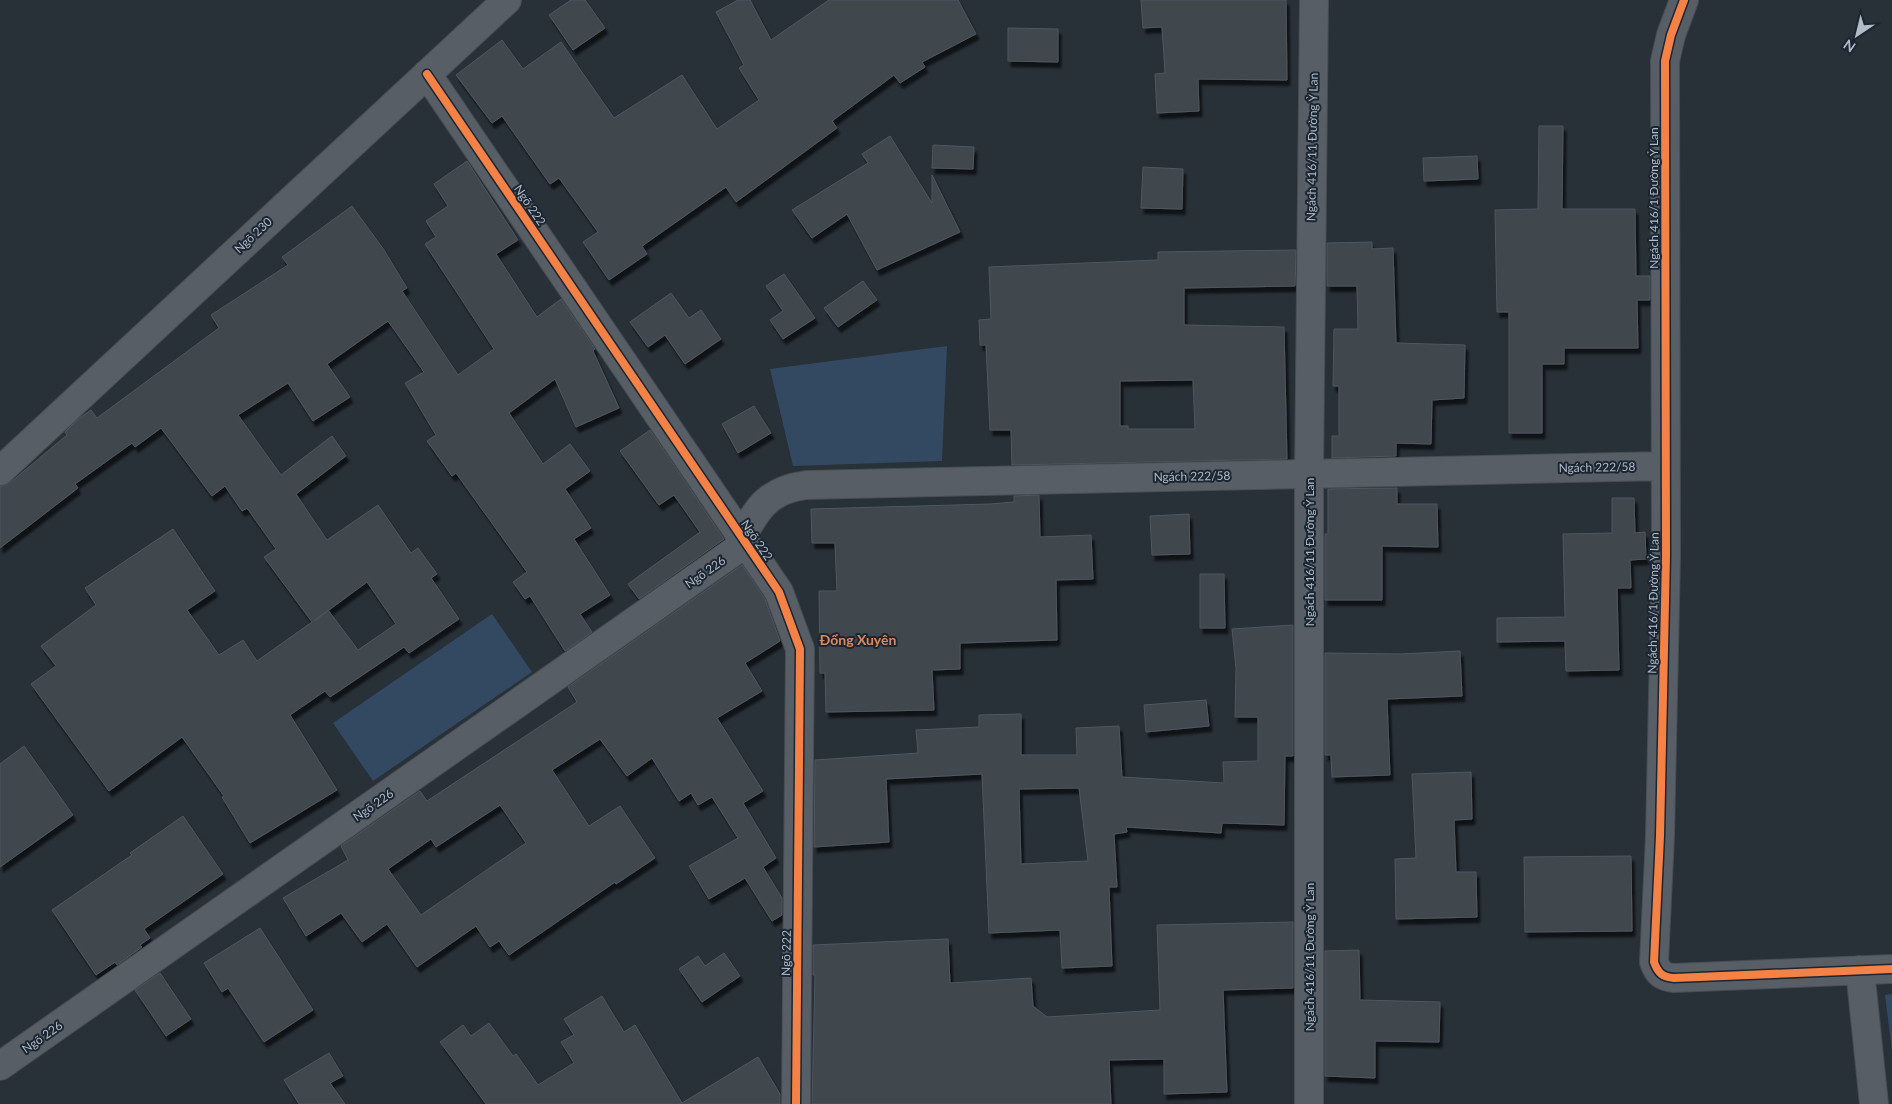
<svg xmlns="http://www.w3.org/2000/svg" width="1892" height="1104" font-family="Lato,sans-serif">
  <style>
    .water { fill: #334962 }
    .building { fill: #3f464e; stroke: #50575f; fill-rule: evenodd; filter: url(#shadow) }
    .lines { fill: none; stroke-linecap: round; stroke-linejoin: round }
    .minor-casing { stroke: #464c52; stroke-width: 30 }
    .minor { stroke: #585e65; stroke-width: 28 }
    .cycleway-casing { stroke: #1b2632; stroke-width: 11 }
    .cycleway { stroke: #f48246; stroke-width: 8 }
    .labels { text-anchor: middle; dominant-baseline: central; stroke-width: 4; stroke-linejoin: round; paint-order: stroke }
    .street-label { font-size: 12px; fill: #b1bcc9; stroke: #1b2632 }
    .neighbourhood-label { font-size: 14px; font-weight: bold; fill: #db8a5b; stroke: #1b2632 }
  </style>
  <defs>
    <filter id="shadow"><feDropShadow dx="3" dy="5.5" stdDeviation="1" flood-color="#0009"/></filter>
  </defs>
  <rect width="100%" height="100%" fill="#283038"/>
  <path class="water" d="M 947,346 L 942,461 L 793,466 L 770,369 Z
    M 492,614 L 532,672 L 373,781 L 333,723 Z
    M 1892,994 L 1892,1051 L 1885,995 Z"/>
  <path class="building" d="M 571,0 L 585,0 L 605,28 L 573,50 L 549,15 Z
    M 738,0 L 750,0 L 771,40 L 829,0 L 958,0 L 976,34 L 922,62 L 925,67 L 900,83 L 894,75 L 832,121 L 837,128 L 736,202 L 726,187 L 642,246 L 647,254 L 609,280 L 583,242 L 598,232 L 559,178 L 550,184 L 502,116 L 492,123 L 456,75 L 502,40 L 523,69 L 561,42 L 614,118 L 682,75 L 717,129 L 759,100 L 739,68 L 744,65 L 716,12 Z
    M 1141,0 L 1286,0 L 1287,80 L 1198,79 L 1199,111 L 1157,113 L 1155,74 L 1165,73 L 1162,27 L 1143,28 Z
    M 1008,28 L 1058,29 L 1058,62 L 1008,61 Z
    M 1539,126 L 1563,126 L 1562,209 L 1635,209 L 1636,276 L 1650,276 L 1650,300 L 1637,300 L 1638,348 L 1564,348 L 1564,364 L 1542,364 L 1542,433 L 1509,433 L 1509,312 L 1497,312 L 1495,210 L 1538,209 Z
    M 890,136 L 932,203 L 932,175 L 960,232 L 877,270 L 847,214 L 812,238 L 792,210 L 868,163 L 862,154 Z
    M 933,145 L 974,147 L 973,169 L 932,168 Z
    M 1477,156 L 1478,179 L 1424,181 L 1423,158 Z
    M 467,161 L 518,240 L 496,254 L 537,317 L 561,299 L 595,349 L 593,351 L 619,408 L 576,427 L 555,379 L 509,413 L 543,464 L 570,444 L 590,471 L 565,489 L 591,528 L 574,539 L 610,595 L 580,614 L 592,632 L 565,651 L 530,596 L 525,599 L 513,582 L 527,572 L 456,473 L 452,476 L 427,441 L 436,435 L 405,383 L 424,372 L 388,321 L 327,364 L 350,397 L 313,421 L 288,383 L 238,415 L 281,475 L 332,436 L 346,456 L 296,494 L 327,540 L 378,505 L 411,553 L 418,548 L 437,574 L 431,578 L 459,619 L 409,653 L 404,647 L 330,697 L 325,691 L 290,715 L 337,790 L 250,843 L 222,797 L 224,796 L 182,737 L 109,791 L 31,684 L 56,666 L 41,646 L 96,605 L 85,588 L 173,529 L 215,591 L 187,610 L 219,655 L 243,640 L 257,661 L 312,622 L 264,557 L 276,549 L 247,508 L 242,511 L 225,486 L 212,496 L 161,428 L 135,447 L 132,443 L 75,484 L 78,488 L 0,548 L 0,487 L 11,482 L 67,435 L 65,432 L 77,420 L 91,410 L 97,418 L 219,328 L 211,315 L 288,265 L 282,257 L 352,206 L 384,250 L 407,288 L 402,291 L 458,375 L 494,349 L 425,244 L 436,237 L 426,221 L 448,206 L 434,184 ZM 367,582 L 396,624 L 358,650 L 328,610 L 314,621 Z
    M 1143,167 L 1183,169 L 1182,209 L 1141,208 Z
    M 1372,242 L 1372,249 L 1393,248 L 1396,343 L 1465,345 L 1464,398 L 1432,400 L 1431,444 L 1396,443 L 1396,456 L 1332,458 L 1332,436 L 1339,436 L 1339,386 L 1333,386 L 1334,329 L 1358,329 L 1357,286 L 1327,286 L 1327,243 Z
    M 1296,250 L 1295,286 L 1184,288 L 1184,325 L 1284,327 L 1287,459 L 1012,465 L 1011,430 L 990,430 L 986,345 L 980,345 L 979,320 L 991,319 L 989,267 L 1158,260 L 1158,252 ZM 1193,380 L 1195,429 L 1128,429 L 1128,426 L 1120,426 L 1120,381 Z
    M 784,274 L 815,318 L 783,339 L 770,320 L 783,311 L 766,286 Z
    M 863,281 L 877,300 L 838,327 L 824,308 Z
    M 671,293 L 689,318 L 701,310 L 721,339 L 685,364 L 665,335 L 648,347 L 630,322 Z
    M 754,406 L 771,433 L 738,453 L 722,424 Z
    M 650,430 L 724,539 L 639,599 L 628,584 L 700,532 L 674,495 L 659,505 L 620,451 Z
    M 1397,488 L 1397,504 L 1437,504 L 1438,547 L 1382,546 L 1382,600 L 1325,600 L 1325,534 L 1328,534 L 1328,489 Z
    M 1039,495 L 1040,537 L 1091,535 L 1093,579 L 1056,580 L 1057,640 L 960,643 L 960,669 L 932,670 L 934,710 L 826,712 L 825,673 L 820,673 L 819,591 L 837,591 L 835,543 L 812,543 L 811,509 L 990,504 L 1014,502 L 1014,496 Z
    M 1612,498 L 1634,498 L 1635,533 L 1645,532 L 1646,559 L 1630,560 L 1631,588 L 1617,588 L 1619,670 L 1566,671 L 1565,641 L 1497,642 L 1497,618 L 1565,617 L 1563,534 L 1612,533 Z
    M 1189,514 L 1190,554 L 1152,555 L 1150,516 Z
    M 742,565 L 765,599 L 780,641 L 745,663 L 762,691 L 717,718 L 763,791 L 743,803 L 776,858 L 763,867 L 782,898 L 782,915 L 772,921 L 745,878 L 709,899 L 689,866 L 738,838 L 712,797 L 698,805 L 691,793 L 679,801 L 652,758 L 627,776 L 600,739 L 552,770 L 589,826 L 620,806 L 655,858 L 616,884 L 615,882 L 509,955 L 499,941 L 490,947 L 476,926 L 417,967 L 387,924 L 362,942 L 341,913 L 306,936 L 283,898 L 348,860 L 341,846 L 420,791 L 427,801 L 577,702 L 568,687 ZM 500,805 L 526,843 L 421,915 L 388,869 L 431,839 L 436,847 Z
    M 1200,574 L 1224,574 L 1225,628 L 1200,628 Z
    M 1293,625 L 1293,756 L 1285,756 L 1284,825 L 1222,823 L 1221,833 L 1126,827 L 1127,832 L 1114,834 L 1117,887 L 1109,887 L 1112,966 L 1062,968 L 1060,930 L 989,933 L 982,774 L 886,779 L 889,842 L 814,847 L 815,760 L 918,753 L 916,730 L 979,727 L 979,715 L 1021,714 L 1021,755 L 1077,755 L 1076,728 L 1119,726 L 1122,777 L 1224,783 L 1223,762 L 1258,761 L 1258,717 L 1235,717 L 1236,668 L 1232,629 ZM 1079,788 L 1088,861 L 1021,864 L 1019,789 Z
    M 1460,651 L 1462,696 L 1387,699 L 1390,775 L 1332,777 L 1331,755 L 1325,755 L 1325,653 L 1400,654 Z
    M 1206,700 L 1209,726 L 1146,732 L 1144,705 Z
    M 24,746 L 73,815 L 0,867 L 0,764 Z
    M 1471,772 L 1472,819 L 1454,820 L 1456,872 L 1476,872 L 1477,917 L 1396,919 L 1395,859 L 1416,858 L 1412,774 Z
    M 183,816 L 223,874 L 144,929 L 150,938 L 140,945 L 142,947 L 117,965 L 115,962 L 96,975 L 52,910 L 132,855 L 130,853 Z
    M 1631,856 L 1632,931 L 1525,932 L 1524,857 Z
    M 1293,922 L 1293,988 L 1223,990 L 1227,1092 L 1164,1094 L 1164,1059 L 1109,1060 L 1111,1104 L 812,1104 L 815,975 L 813,975 L 813,945 L 948,939 L 950,983 L 1031,978 L 1033,1006 L 1047,1017 L 1160,1010 L 1157,925 Z
    M 260,928 L 313,1010 L 264,1042 L 228,988 L 222,992 L 204,963 Z
    M 1359,950 L 1360,1000 L 1440,1002 L 1439,1042 L 1375,1041 L 1375,1078 L 1325,1076 L 1325,951 Z
    M 724,953 L 740,976 L 702,1002 L 679,969 L 698,956 L 705,966 Z
    M 160,973 L 191,1019 L 166,1036 L 135,990 Z
    M 602,996 L 624,1032 L 635,1025 L 682,1103 L 758,1057 L 780,1094 L 780,1104 L 486,1104 L 440,1042 L 463,1025 L 471,1036 L 489,1023 L 513,1056 L 516,1054 L 538,1085 L 574,1063 L 561,1042 L 574,1035 L 564,1019 Z
    M 329,1053 L 343,1076 L 330,1083 L 345,1104 L 299,1104 L 284,1080 Z"/>
  <g class="lines">
    <g class="minor-casing">
      <path id="minor" d="M 1684,0 L 1671,35 L 1665,61 L 1666,556 L 1660,836 L 1654,962 C 1658,973 1662,977 1674,978 L 1892,969
        M 427,74 L 779,592 L 800,649 L 796,1104
        M 0,471 L 507,0
        M 742,537 C 758,506 770,490 806,485 L 1665,466
        M 1860,970 L 1874,1104
        M 0,1066 L 746,543
        M 1309,1104 L 1309,474 L 1314,0"/>
    </g>
    <use href="#minor" class="minor"/>
    <g class="cycleway-casing">
      <path id="cycleway" d="M 1684,0 L 1671,35 L 1665,61 L 1666,556 L 1660,836 L 1654,962 C 1658,973 1662,977 1674,978 L 1892,969
        M 427,74 L 779,592 L 800,649 L 796,1104"/>
    </g>
    <use href="#cycleway" class="cycleway"/>
  </g>
  <g class="labels">
    <g class="street-label">
      <text transform="translate(1312 147) rotate(-89)">Ngách 416/11 Đường Ỷ Lan</text>
      <text transform="translate(1653 198) rotate(-90)">Ngách 416/1 Đường Ỷ Lan</text>
      <text transform="translate(530 205) rotate(56)">Ngõ 222</text>
      <text transform="translate(253 235) rotate(-43)">Ngõ 230</text>
      <text transform="translate(1597 467) rotate(-1)">Ngách 222/58</text>
      <text transform="translate(1192 476) rotate(-1)">Ngách 222/58</text>
      <text transform="translate(757 540) rotate(56)">Ngõ 222</text>
      <text transform="translate(1309 552) rotate(-90)">Ngách 416/11 Đường Ỷ Lan</text>
      <text transform="translate(705 572) rotate(-35)">Ngõ 226</text>
      <text transform="translate(1653 603) rotate(-89)">Ngách 416/1 Đường Ỷ Lan</text>
      <text transform="translate(373 805) rotate(-35)">Ngõ 226</text>
      <text transform="translate(786 953) rotate(-89)">Ngõ 222</text>
      <text transform="translate(1309 957) rotate(-90)">Ngách 416/11 Đường Ỷ Lan</text>
      <text transform="translate(42 1037) rotate(-35)">Ngõ 226</text>
    </g>
    <g class="neighbourhood-label">
      <text x="858" y="639">Đổng Xuyên</text>
    </g>
  </g>
  <g transform="translate(1857 35) rotate(215)" stroke="#1b2632" stroke-width="4" paint-order="stroke">
  <path d="M0-4L9 19L0 12L-9 19Z" fill="#b1bcc9"/>
  <text y="-8" font-size="14" font-weight="bold" text-anchor="middle" fill="#b1bcc9">N</text>
  </g>
</svg>
